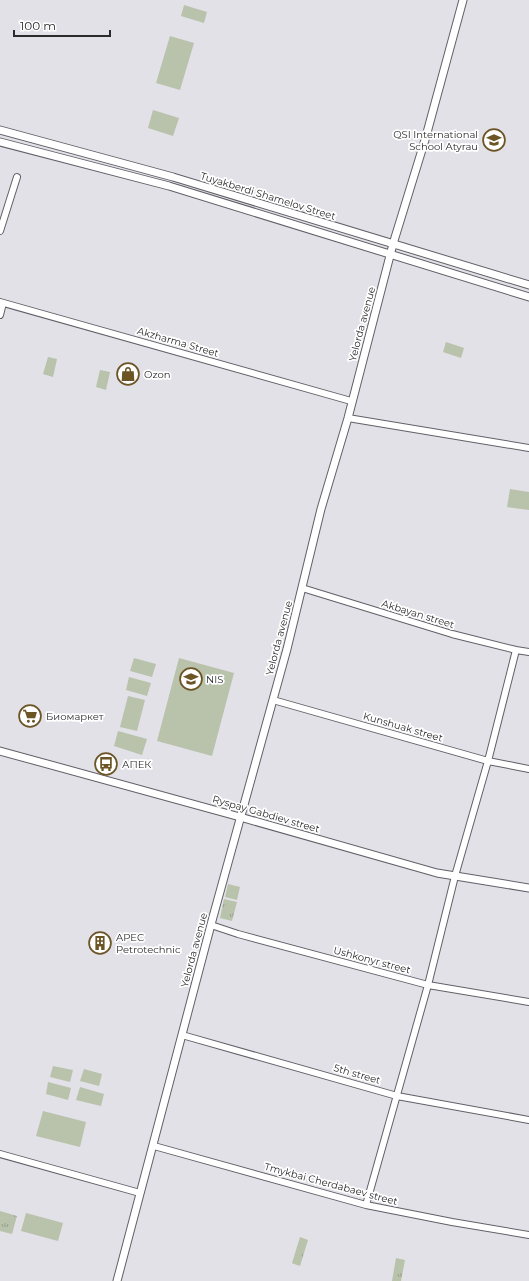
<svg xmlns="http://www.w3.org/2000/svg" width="529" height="1281" font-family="Montserrat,sans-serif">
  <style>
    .green { fill: #b9c2ab }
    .park { fill: url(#park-tufts) }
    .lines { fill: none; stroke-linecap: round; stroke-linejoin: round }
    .minor-casing { stroke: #616067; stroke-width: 8 }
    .tertiary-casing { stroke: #616067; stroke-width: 9 }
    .minor { stroke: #fff; stroke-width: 6 }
    .tertiary { stroke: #fff; stroke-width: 7 }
    .labels { text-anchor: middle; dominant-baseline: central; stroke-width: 3.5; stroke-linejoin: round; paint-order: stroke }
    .poi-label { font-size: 10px; fill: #2b2b2d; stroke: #fff; text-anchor: start }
    .street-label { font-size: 10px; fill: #2b2b2d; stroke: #fff }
  </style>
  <defs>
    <pattern id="park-tufts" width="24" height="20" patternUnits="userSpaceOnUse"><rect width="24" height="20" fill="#b9c2ab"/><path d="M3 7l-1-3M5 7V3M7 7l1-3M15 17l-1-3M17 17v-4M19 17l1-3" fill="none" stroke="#979e8c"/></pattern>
  </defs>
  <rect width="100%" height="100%" fill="#e2e1e8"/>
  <path class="green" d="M 184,5 L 207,12 L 204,23 L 181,16 Z
    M 170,36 L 194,43 L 180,90 L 156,83 Z
    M 153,110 L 179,118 L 173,136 L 148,128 Z
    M 446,342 L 464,348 L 461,358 L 443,352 Z
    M 48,357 L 57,359 L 53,377 L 43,374 Z
    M 100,370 L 110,372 L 106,390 L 96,387 Z
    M 510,489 L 529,492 L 529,510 L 507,507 Z
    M 134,658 L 156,664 L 152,677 L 130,671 Z
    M 179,658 L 234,673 L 212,756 L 157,741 Z
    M 129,677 L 151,683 L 147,696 L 126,690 Z
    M 128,696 L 145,700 L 137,731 L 120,727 Z
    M 118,731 L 147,739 L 142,755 L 114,746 Z
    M 228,884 L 240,887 L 237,900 L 225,897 Z
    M 53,1066 L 73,1070 L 70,1082 L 50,1077 Z
    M 84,1069 L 102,1074 L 99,1086 L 80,1081 Z
    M 48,1082 L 71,1088 L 68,1100 L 46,1094 Z
    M 80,1087 L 104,1094 L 101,1106 L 76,1100 Z
    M 43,1111 L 86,1122 L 80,1147 L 36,1136 Z
    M 26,1213 L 63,1223 L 58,1241 L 21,1231 Z"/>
  <path class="park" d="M 224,899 L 237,902 L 232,921 L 220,918 Z
    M 0,1211 L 17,1216 L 12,1234 L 0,1231 Z
    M 300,1237 L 308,1240 L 300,1266 L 292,1263 Z
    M 396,1258 L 405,1260 L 401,1281 L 392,1281 Z"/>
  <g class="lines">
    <g class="minor-casing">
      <path id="minor" d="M 0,231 L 17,177
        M 0,302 L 351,401
        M 0,315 L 3,303
        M 348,418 L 529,448
        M 302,588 L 452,634 L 516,650 L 529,652
        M 273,700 L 488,761 L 529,769
        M 211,925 L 238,934 L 428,985 L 529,1002
        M 182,1035 L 397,1096 L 529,1120
        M 154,1146 L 366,1205 L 452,1222 L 529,1235
        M 0,1154 L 140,1193
        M 366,1205 L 428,985 L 455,876 L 488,761 L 516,650"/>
    </g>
    <g class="tertiary-casing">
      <path id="tertiary" d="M 0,130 L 173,177 L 529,285
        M 0,142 L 169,186 L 529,297
        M 0,751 L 240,817 L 437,873 L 529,888
        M 117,1281 L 213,917 L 287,649 L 321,509 L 348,418 L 393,244 L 425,140 L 463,0"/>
    </g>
    <use href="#minor" class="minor"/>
    <use href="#tertiary" class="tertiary"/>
  </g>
  <defs>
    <g id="school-ring" transform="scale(1.15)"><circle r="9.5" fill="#fff" stroke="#6c5425" stroke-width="1.5"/><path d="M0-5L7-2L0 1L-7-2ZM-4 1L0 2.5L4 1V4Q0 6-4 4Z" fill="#6c5425"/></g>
    <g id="shop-ring" transform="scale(1.15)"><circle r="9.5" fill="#fff" stroke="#6c5425" stroke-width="1.5"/><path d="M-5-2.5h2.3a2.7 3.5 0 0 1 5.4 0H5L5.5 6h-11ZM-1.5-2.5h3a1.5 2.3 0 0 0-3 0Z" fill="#6c5425"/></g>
    <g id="supermarket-ring" transform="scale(1.15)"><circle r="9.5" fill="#fff" stroke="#6c5425" stroke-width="1.5"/><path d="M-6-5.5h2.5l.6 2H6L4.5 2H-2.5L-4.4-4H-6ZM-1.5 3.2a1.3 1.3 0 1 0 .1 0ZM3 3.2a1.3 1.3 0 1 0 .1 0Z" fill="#6c5425"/></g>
    <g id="bus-ring" transform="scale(1.15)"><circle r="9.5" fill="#fff" stroke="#6c5425" stroke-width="1.5"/><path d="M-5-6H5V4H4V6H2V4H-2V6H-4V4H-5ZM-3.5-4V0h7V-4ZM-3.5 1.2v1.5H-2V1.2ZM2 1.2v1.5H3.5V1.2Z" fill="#6c5425"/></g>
    <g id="building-ring" transform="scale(1.15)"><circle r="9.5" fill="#fff" stroke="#6c5425" stroke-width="1.5"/><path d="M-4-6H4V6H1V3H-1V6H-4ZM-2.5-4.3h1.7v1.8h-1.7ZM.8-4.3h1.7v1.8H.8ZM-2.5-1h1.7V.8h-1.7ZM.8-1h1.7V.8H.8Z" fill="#6c5425"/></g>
  </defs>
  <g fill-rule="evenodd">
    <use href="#school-ring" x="494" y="140"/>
    <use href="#shop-ring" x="128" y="374"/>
    <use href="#school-ring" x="191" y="679"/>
    <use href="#supermarket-ring" x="30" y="716"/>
    <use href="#bus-ring" x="106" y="764"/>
    <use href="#building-ring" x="100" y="943"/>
  </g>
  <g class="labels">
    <g class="poi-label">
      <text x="478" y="134" text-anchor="end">QSI International<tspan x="478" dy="12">School Atyrau</tspan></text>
      <text x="144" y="374">Ozon</text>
      <text x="206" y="679">NIS</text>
      <text x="46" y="716">Биомаркет</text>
      <text x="122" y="764">АПЕК</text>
      <text x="116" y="937">APEC<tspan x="116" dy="12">Petrotechnic</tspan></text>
    </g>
    <g class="street-label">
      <text transform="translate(268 196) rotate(17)">Tuyakberdi Shamelov Street</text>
      <text transform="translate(362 324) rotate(-75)">Yelorda avenue</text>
      <text transform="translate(178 342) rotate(16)">Akzharma Street</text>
      <text transform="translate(418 614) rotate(17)">Akbayan street</text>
      <text transform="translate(279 638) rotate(-75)">Yelorda avenue</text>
      <text transform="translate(403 727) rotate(16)">Kunshuak street</text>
      <text transform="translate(266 814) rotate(16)">Ryspay Gabdiev street</text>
      <text transform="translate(194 950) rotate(-75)">Yelorda avenue</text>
      <text transform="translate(372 960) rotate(15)">Ushkonyr street</text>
      <text transform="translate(357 1074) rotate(16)">5th street</text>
      <text transform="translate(331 1184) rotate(15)">Tmykbai Cherdabaev street</text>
    </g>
  </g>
  <path d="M14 30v6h96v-6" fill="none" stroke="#2b2b2d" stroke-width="2"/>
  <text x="20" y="30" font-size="12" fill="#2b2b2d" stroke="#ffffff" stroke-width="3" paint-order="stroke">100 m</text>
</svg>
